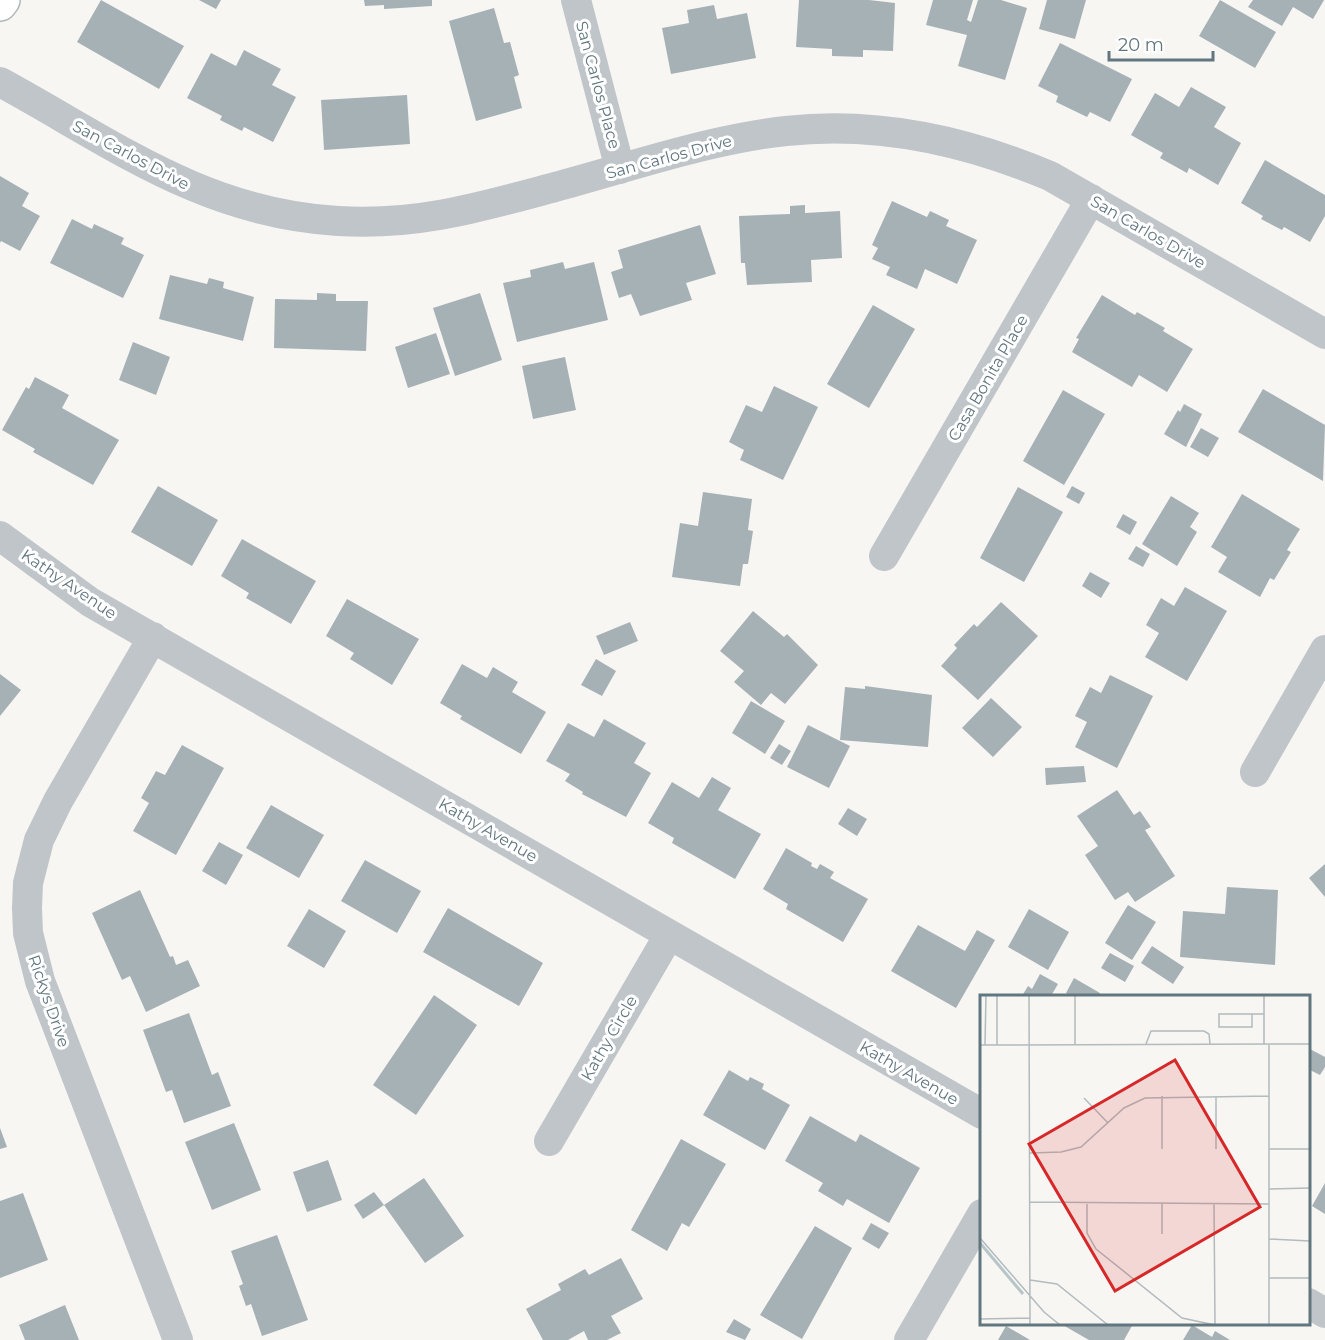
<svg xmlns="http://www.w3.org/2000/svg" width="1325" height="1340" font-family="Montserrat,sans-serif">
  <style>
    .building { fill: #a6b1b5 }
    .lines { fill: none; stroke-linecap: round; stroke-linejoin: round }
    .secondary-casing { stroke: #afb7bb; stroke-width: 36 }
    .street { stroke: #bfc5c8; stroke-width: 30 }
    .secondary { stroke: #fff; stroke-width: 33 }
    .labels { text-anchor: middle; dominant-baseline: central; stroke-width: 6; stroke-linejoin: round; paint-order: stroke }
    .street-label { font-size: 16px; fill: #61767f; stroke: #fff }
    .inset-river { fill: none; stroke: #b7c5c8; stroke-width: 3 }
    .inset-road { fill: none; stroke: #b2bbbe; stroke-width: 1.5 }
    .view { fill: #d62828; fill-opacity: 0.15; stroke: #d62828; stroke-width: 3 }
    .inset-edge { fill: none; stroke: #61767f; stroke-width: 3 }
  </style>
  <rect width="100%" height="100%" fill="#f7f6f3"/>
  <path class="building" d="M 101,0 L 184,46 L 159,89 L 77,42 Z
    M 199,0 L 221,0 L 216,9 Z
    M 364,0 L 432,0 L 432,6 L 384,9 L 384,5 L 365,6 Z
    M 799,0 L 869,0 L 895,3 L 893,51 L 863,50 L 863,57 L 832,56 L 832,49 L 796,47 Z
    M 933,0 L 973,0 L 967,20 L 971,22 L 978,0 L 1001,0 L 1027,8 L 1005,80 L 958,66 L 967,35 L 926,25 Z
    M 1047,0 L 1086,0 L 1075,39 L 1039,29 Z
    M 1220,0 L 1276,32 L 1255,68 L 1199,36 Z
    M 1253,0 L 1324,0 L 1313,19 L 1293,7 L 1282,26 L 1248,7 Z
    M 714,5 L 717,19 L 747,13 L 756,58 L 671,74 L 662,28 L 689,23 L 687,10 Z
    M 494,8 L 504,43 L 510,42 L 519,75 L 514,77 L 522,108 L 476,121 L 449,21 Z
    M 1060,43 L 1132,79 L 1110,122 L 1090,112 L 1087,117 L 1056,102 L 1058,96 L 1038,86 Z
    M 244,50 L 281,69 L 272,85 L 296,97 L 273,142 L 244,127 L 242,131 L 220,120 L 222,116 L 187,98 L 211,53 L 236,66 Z
    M 1191,87 L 1226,107 L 1214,127 L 1241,143 L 1218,185 L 1189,168 L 1187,173 L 1160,158 L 1163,153 L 1131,135 L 1155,93 L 1179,107 Z
    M 407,95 L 410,144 L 324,150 L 321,100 Z
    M 1265,160 L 1325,195 L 1325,216 L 1310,242 L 1284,227 L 1282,230 L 1261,219 L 1263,216 L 1241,203 Z
    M 0,176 L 29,193 L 22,206 L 40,216 L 20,251 L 1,241 L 0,243 Z
    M 892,201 L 927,217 L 930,211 L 949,220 L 946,226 L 977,240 L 957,284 L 925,269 L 917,289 L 886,275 L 890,267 L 872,259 L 878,248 L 872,245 Z
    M 805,205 L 805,213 L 840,211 L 842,258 L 811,260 L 812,282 L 747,285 L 745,263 L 741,263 L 739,216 L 790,214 L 790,206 Z
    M 72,219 L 92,229 L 94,224 L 124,238 L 121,244 L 144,255 L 123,298 L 50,263 Z
    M 700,225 L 716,274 L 686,283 L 692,300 L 640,316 L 631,294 L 619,298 L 611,272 L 623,268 L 618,250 Z
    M 563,262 L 565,269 L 594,262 L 608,320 L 517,342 L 503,283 L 531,277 L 530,270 Z
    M 170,275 L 207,284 L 209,278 L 224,282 L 223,288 L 254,297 L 243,341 L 159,319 Z
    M 317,293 L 336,294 L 336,301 L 368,301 L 366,351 L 274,348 L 275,299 L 317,300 Z
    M 480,293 L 502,360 L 455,376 L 433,308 Z
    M 1102,295 L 1135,315 L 1137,312 L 1165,328 L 1163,331 L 1193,349 L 1167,392 L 1139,375 L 1132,387 L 1072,352 L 1079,339 L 1076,338 Z
    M 873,305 L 915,329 L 869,408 L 827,384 Z
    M 436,333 L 450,374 L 408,388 L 395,347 Z
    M 133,342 L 170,357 L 156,395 L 119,380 Z
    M 565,357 L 576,410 L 533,419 L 522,366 Z
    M 35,377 L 69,395 L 62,408 L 119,440 L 93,485 L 33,452 L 35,449 L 2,430 L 26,387 L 29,389 Z
    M 774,386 L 818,407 L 783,480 L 740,460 L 744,450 L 729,442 L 746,405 L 762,412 Z
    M 1263,389 L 1325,425 L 1323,481 L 1238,432 Z
    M 1063,390 L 1105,414 L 1064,485 L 1023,461 Z
    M 1184,404 L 1202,414 L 1186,447 L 1164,434 L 1178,410 L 1180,412 Z
    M 1201,428 L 1219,438 L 1208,457 L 1190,447 Z
    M 158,486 L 218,520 L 192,566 L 131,532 Z
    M 1072,486 L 1085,493 L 1079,504 L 1066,497 Z
    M 1018,487 L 1063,512 L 1024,582 L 980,558 Z
    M 703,492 L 752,499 L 748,530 L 753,531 L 748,564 L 743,564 L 740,586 L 672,577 L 680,523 L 698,526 Z
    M 1242,494 L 1300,529 L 1287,550 L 1291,552 L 1274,580 L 1270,578 L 1260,597 L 1218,572 L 1227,557 L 1211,547 Z
    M 1171,496 L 1199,513 L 1190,527 L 1197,532 L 1177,566 L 1142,544 Z
    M 1123,514 L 1137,522 L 1130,535 L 1116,527 Z
    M 242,539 L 316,581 L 291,624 L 246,598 L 249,593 L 221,576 Z
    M 1136,546 L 1150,554 L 1143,567 L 1128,559 Z
    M 1090,572 L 1110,583 L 1101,598 L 1082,586 Z
    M 1185,587 L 1227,611 L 1187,681 L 1145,657 L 1159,633 L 1146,625 L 1161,598 L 1174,606 Z
    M 347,599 L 419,639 L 392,685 L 350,659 L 354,653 L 326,636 Z
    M 1001,602 L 1038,636 L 978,700 L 941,666 L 957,648 L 954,645 L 974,624 L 977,627 Z
    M 753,611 L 784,637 L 787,634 L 818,665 L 785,704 L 771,693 L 761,705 L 734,682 L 744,671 L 720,651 Z
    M 630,622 L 638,641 L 604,655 L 596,636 Z
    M 596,659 L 616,671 L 602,696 L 581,685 Z
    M 462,664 L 487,678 L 493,667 L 518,682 L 512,692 L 546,712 L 521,754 L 460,719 L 462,716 L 440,703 Z
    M 0,674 L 21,690 L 0,716 Z
    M 1110,675 L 1153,696 L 1117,768 L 1075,747 L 1087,722 L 1075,716 L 1090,687 L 1101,693 Z
    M 865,686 L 932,695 L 928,747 L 840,740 L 845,687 L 865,689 Z
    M 991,698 L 1022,727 L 993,757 L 962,728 Z
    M 751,701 L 785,721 L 765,754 L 732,733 Z
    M 604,719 L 646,743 L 634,763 L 651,773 L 626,817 L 582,794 L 583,792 L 565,781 L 570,774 L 546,761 L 568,723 L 594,737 Z
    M 808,725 L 850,746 L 829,788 L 787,767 Z
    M 779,744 L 791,751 L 782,765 L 770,758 Z
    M 182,745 L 224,768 L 176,855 L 133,831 L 149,803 L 141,798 L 156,771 L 165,775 Z
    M 1084,766 L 1086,782 L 1046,785 L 1045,768 Z
    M 712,777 L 731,788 L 718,810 L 761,834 L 735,879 L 672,843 L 674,838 L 648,823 L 672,782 L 699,798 Z
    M 1117,790 L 1134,815 L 1140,811 L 1151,827 L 1145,830 L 1175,876 L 1135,902 L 1128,892 L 1115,900 L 1085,855 L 1098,846 L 1077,816 Z
    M 271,805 L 324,835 L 299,878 L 246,848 Z
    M 848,808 L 867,819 L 857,836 L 838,824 Z
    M 219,842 L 243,855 L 226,885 L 202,871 Z
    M 786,848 L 812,863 L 811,866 L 817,869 L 820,864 L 834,872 L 830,878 L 868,899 L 843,942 L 786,909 L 788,904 L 763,889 Z
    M 365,860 L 421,891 L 397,933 L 341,901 Z
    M 1325,864 L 1325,897 L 1309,878 Z
    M 1227,887 L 1278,890 L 1275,965 L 1180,957 L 1183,911 L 1225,914 Z
    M 140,890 L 170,957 L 173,956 L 176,965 L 188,960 L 200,986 L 146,1012 L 130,976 L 122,980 L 92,913 Z
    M 1128,905 L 1156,922 L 1132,960 L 1105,943 Z
    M 448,908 L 543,963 L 519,1006 L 423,952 Z
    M 309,909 L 346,931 L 324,968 L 287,946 Z
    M 1029,909 L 1069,932 L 1048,970 L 1008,947 Z
    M 918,925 L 965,951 L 977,930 L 995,940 L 956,1008 L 891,971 Z
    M 1152,946 L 1184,967 L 1173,984 L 1141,963 Z
    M 1110,953 L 1134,966 L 1125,982 L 1101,968 Z
    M 1040,974 L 1058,984 L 1051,996 L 1022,996 L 1028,986 L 1032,989 Z
    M 1074,978 L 1100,993 L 1098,996 L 1071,996 L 1066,993 Z
    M 434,995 L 477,1025 L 416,1115 L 373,1085 Z
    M 189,1013 L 212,1075 L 218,1072 L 231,1106 L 184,1123 L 172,1090 L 166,1092 L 143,1030 Z
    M 1308,1048 L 1325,1057 L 1325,1067 L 1320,1075 L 1308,1069 Z
    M 729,1070 L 748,1081 L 750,1077 L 764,1084 L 762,1089 L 790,1105 L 765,1150 L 703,1115 Z
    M 810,1116 L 856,1142 L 860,1134 L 920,1168 L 889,1223 L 847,1199 L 843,1206 L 818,1191 L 823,1183 L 785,1161 Z
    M 234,1123 L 261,1190 L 212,1210 L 185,1142 Z
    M 0,1128 L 7,1147 L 0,1149 Z
    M 681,1139 L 726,1164 L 689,1227 L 682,1223 L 667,1251 L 631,1230 Z
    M 328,1160 L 342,1200 L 307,1212 L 293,1172 Z
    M 424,1178 L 464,1236 L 425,1263 L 384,1205 Z
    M 1325,1183 L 1325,1214 L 1312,1206 Z
    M 374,1192 L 384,1205 L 363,1219 L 354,1205 Z
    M 23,1193 L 48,1260 L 0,1278 L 0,1201 Z
    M 871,1223 L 889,1233 L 879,1249 L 862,1239 Z
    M 815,1226 L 852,1248 L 802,1339 L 760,1315 Z
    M 277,1235 L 308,1320 L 262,1336 L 251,1304 L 246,1306 L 239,1286 L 243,1284 L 231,1251 Z
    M 621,1258 L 643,1299 L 611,1316 L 621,1333 L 607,1340 L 588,1340 L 584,1331 L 568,1340 L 543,1340 L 526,1309 L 561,1290 L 558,1284 L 585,1269 L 589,1275 Z
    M 65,1305 L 79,1340 L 25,1340 L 19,1325 Z
    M 734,1319 L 751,1329 L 745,1340 L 726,1332 Z
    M 1061,1324 L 1133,1324 L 1124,1340 L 1089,1340 Z
    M 1192,1325 L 1212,1337 L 1215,1331 L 1230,1340 L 1183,1340 Z
    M 1006,1326 L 1030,1340 L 998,1340 Z"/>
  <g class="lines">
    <g class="secondary-casing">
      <path id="secondary" d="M 0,4 L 3,0"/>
    </g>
    <path class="street" d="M 576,0 L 620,169
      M 0,82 C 114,144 203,213 338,221 C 417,226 481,207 555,187 C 630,167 710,139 786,131 C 876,121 967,141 1050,176 L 1325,334
      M 0,536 L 90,602 L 982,1114
      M 884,556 L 1091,199
      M 153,637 L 58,801 L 39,840 L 28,883 L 27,908 L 28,933 L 40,981 L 178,1340
      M 1255,772 L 1325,650
      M 549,1141 L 669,935
      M 1308,1303 L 1325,1313
      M 909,1340 L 982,1214"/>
    <use href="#secondary" class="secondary"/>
  </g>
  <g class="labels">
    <g class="street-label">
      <text transform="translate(598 85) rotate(75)">San Carlos Place</text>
      <text transform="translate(131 155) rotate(28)">San Carlos Drive</text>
      <text transform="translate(669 157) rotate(-15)">San Carlos Drive</text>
      <text transform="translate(1148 232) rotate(30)">San Carlos Drive</text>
      <text transform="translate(988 378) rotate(-60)">Casa Bonita Place</text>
      <text transform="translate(69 584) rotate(34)">Kathy Avenue</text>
      <text transform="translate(488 830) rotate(30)">Kathy Avenue</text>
      <text transform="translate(49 1001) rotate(71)">Rickys Drive</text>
      <text transform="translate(609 1038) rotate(-60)">Kathy Circle</text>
      <text transform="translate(909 1073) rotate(30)">Kathy Avenue</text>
    </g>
  </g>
  <g transform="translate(980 995)">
    <rect width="330" height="330" fill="#f7f6f3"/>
    <path class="inset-river" d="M 0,248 L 43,299"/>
    <path class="inset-road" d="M 17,0 L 17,50M 49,0 L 50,330M 95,0 L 95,49M 284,0 L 284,49M 272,19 L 272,32 L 239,32 L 239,19 L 284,19M 166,49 L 171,36 L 224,36 L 229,39 L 230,49M 289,49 L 289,330M 0,50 L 330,49M 5,50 L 6,0M 236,101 L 236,154M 104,103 L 128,128M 0,140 L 0,50M 182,154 L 182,101M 289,154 L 330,154M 50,158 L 81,157 L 101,152 L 144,113 L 165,103 L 289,101M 289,194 L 330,193M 50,207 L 289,209M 107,209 L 107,238 L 116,254 L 202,323 L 235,330 L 234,209M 182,239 L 182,209M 0,243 L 64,317 L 80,330M 289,244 L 330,246M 289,283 L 330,283M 50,285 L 77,289 L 128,330M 0,324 L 50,323"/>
    <path class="view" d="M 195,65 L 280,212 L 135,296 L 49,149 Z"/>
    <rect width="330" height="330" class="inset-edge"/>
  </g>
  <path d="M1109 51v9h104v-9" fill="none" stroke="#61767f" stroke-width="3"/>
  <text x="1118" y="51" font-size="18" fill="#61767f" stroke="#ffffff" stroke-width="4.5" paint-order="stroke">20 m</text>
</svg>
